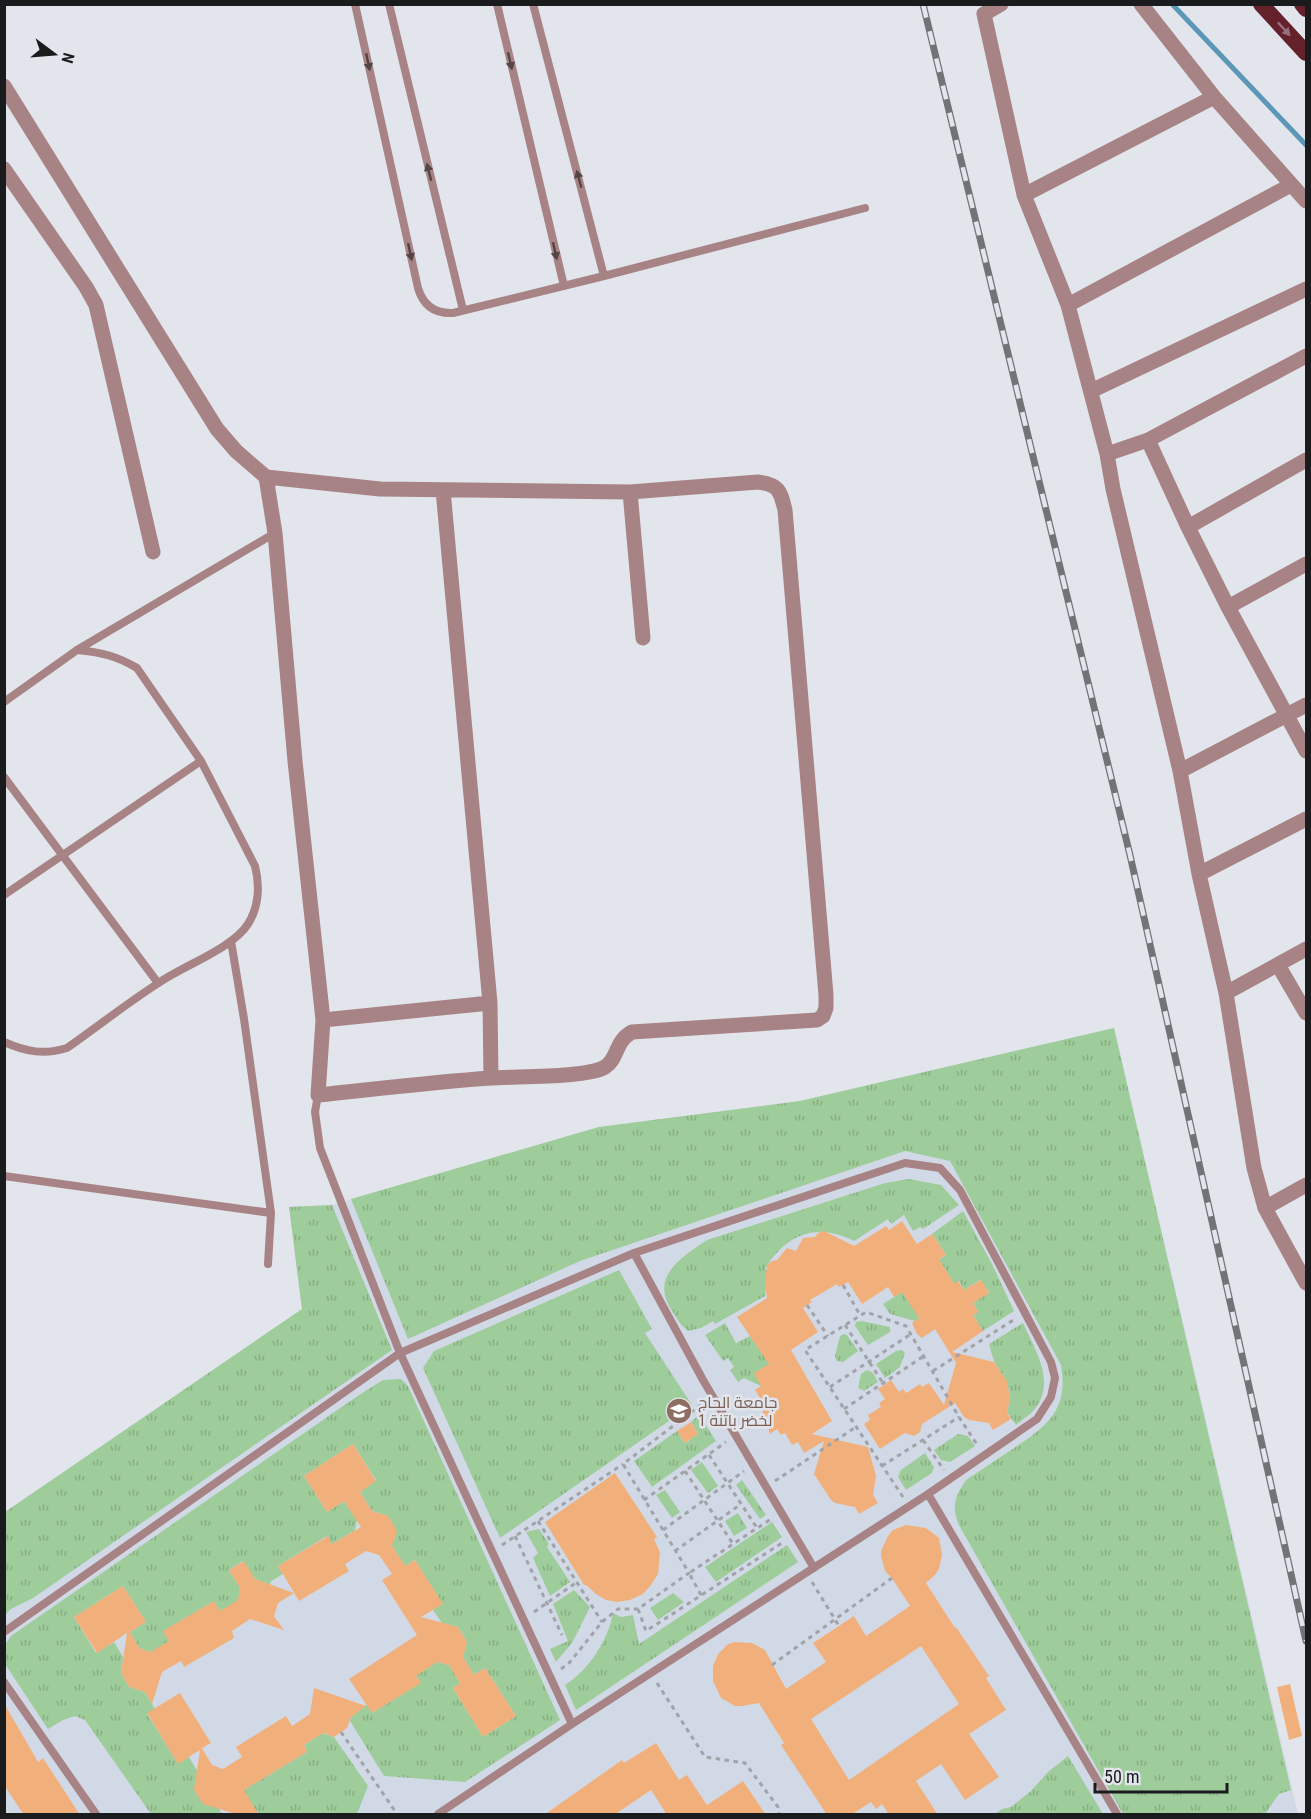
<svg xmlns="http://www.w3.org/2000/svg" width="1311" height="1819" font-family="'Roboto Condensed',Cairo,sans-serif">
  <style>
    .built { fill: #d2d9e6 }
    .grass { fill: url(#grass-tufts) }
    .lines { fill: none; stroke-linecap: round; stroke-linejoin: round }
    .stream { stroke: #5d97b7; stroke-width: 5 }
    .building { fill: #f1b07b; fill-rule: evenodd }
    .path { stroke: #a1a3a8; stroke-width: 3; stroke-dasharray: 4.5 4.5; stroke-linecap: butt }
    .service { stroke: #a88385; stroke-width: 8 }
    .minor { stroke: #a88385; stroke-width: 15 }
    .trunk { stroke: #64212c; stroke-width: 16 }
    .rail-casing { stroke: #717377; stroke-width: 7 }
    .rail { stroke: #e2e5ec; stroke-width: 4.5; stroke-dasharray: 14; stroke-linecap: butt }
    .oneway { fill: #966f79 }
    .oneway2 { fill: #534547 }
    .labels { text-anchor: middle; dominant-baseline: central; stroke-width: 5; stroke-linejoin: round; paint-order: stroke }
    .education-label { font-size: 16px; fill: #785e54; stroke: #e2e5ec; text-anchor: start }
  </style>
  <defs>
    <pattern id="grass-tufts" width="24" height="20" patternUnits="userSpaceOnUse" patternTransform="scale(1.5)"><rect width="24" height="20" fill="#9ecc9a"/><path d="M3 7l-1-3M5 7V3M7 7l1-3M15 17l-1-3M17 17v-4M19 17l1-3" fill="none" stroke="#88af84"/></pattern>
  </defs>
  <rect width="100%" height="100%" fill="#e2e5ec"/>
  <path class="built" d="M 1114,1028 L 1298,1814 L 5,1814 L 5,1512 L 302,1309 L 289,1207 L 332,1205 L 599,1127 L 800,1101 Z"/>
  <path class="grass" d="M 1114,1028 L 1291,1790 L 1279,1794 L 1265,1814 L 1123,1814 L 960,1527 C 951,1507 954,1498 966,1480 C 982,1469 998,1459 1014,1448 C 1047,1426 1069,1410 1061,1365 L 950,1161 L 905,1151 L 580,1261 L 408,1339 L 351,1199 L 599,1127 L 800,1101 Z
    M 909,1179 L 941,1185 L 959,1205 L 923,1229 L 920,1227 L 913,1231 L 904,1215 L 891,1224 L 888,1219 L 854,1241 C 817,1222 786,1234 765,1269 L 768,1271 L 765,1296 L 715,1324 L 713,1321 L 701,1328 L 688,1331 C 680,1325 676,1317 671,1309 C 650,1276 682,1257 707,1240 L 885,1183 Z
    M 332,1205 L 392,1350 L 33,1598 L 11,1609 L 5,1615 L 5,1512 L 302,1309 L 289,1207 Z
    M 963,1211 L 992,1264 L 1014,1311 L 983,1331 L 973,1315 L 978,1312 L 973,1303 L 989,1292 L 980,1280 L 964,1290 L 959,1281 L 954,1284 L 943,1266 L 934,1263 L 946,1255 L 932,1234 Z
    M 619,1270 L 652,1329 L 645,1333 L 692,1405 L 500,1538 L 423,1368 L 434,1351 Z
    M 902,1292 L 925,1314 L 915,1321 L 890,1314 L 883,1304 Z
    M 862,1321 L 890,1327 L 890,1332 L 868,1345 L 855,1326 L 856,1322 Z
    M 725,1323 L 736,1343 L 750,1336 L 758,1347 L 779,1358 L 761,1386 L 744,1378 L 738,1382 L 730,1370 L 734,1367 L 728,1358 L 723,1361 L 705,1335 Z
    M 1023,1323 C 1035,1350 1057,1382 1034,1410 C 1029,1416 1021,1420 1016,1425 L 1007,1412 C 1014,1387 1005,1383 995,1363 C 992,1357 991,1350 989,1344 Z
    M 844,1334 L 847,1335 L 858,1351 L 843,1362 L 837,1361 L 835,1356 L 840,1336 Z
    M 902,1350 L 905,1353 L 900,1367 L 885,1378 L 876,1364 L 896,1351 Z
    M 867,1370 L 873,1373 L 878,1382 L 864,1391 L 858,1388 L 861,1374 Z
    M 401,1379 L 408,1386 L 560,1720 L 465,1782 L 384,1776 L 350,1721 L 352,1713 L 353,1715 L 367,1705 L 372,1713 L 420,1683 L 416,1676 L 433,1661 L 449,1665 L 460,1683 L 453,1688 L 483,1737 L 516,1716 L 485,1668 L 474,1675 L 463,1657 L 467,1642 L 458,1627 L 442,1623 L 433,1610 L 442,1603 L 415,1560 L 405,1566 L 392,1546 L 388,1516 L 372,1511 L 360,1492 L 376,1480 L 353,1444 L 304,1476 L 327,1512 L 344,1501 L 357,1520 L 354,1535 L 352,1532 L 332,1544 L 327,1536 L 278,1566 L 283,1574 L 270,1582 L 271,1585 L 255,1579 L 243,1561 L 229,1570 L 240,1588 L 238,1604 L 220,1611 L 214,1601 L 164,1631 L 169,1641 L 154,1654 L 139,1648 L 130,1632 L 146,1622 L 123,1586 L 74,1617 L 96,1653 L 114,1642 L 123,1657 L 121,1673 L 129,1687 L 145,1692 L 155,1709 L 147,1714 L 178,1763 L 189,1757 L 222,1814 L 151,1814 L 85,1720 L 75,1716 L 63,1720 L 48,1729 L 5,1664 L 4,1646 L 11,1636 L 359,1395 L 383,1380 Z
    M 699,1415 L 716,1441 L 652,1487 L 634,1461 L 677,1431 L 685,1443 L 698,1434 L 691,1422 Z
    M 958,1434 L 968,1436 L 975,1446 L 950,1462 L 941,1460 L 934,1450 Z
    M 925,1453 L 934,1467 L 932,1473 L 906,1490 L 898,1477 L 901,1470 Z
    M 702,1462 L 718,1486 L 708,1493 L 691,1470 Z
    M 742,1480 L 766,1515 L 760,1519 L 736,1485 Z
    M 665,1490 L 680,1512 L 672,1518 L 656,1495 Z
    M 738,1513 L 747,1528 L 734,1536 L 725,1521 Z
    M 772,1522 L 782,1537 L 716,1582 L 705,1567 Z
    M 539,1529 L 549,1544 L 547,1547 L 570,1582 L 550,1596 L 533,1558 L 538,1553 L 526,1532 Z
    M 787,1545 L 798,1562 L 576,1710 L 565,1685 C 589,1670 608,1640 613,1613 L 621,1617 L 633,1615 L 639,1644 Z
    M 574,1590 L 590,1607 L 572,1643 L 556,1662 L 550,1649 L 568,1641 L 553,1604 Z
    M 673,1593 L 684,1602 L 658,1620 L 650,1608 Z
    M 318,1732 L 334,1737 L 368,1786 L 357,1814 L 259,1814 L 237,1785 L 257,1782 L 307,1752 L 304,1745 L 320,1735 Z
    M 1068,1756 L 1103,1814 L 995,1814 L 1002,1809 L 1011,1807 L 1031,1791 L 1048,1772 Z"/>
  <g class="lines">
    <path class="stream" d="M 1172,4 L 1306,145"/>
  </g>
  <path class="building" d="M 902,1221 L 917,1244 L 932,1234 L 946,1255 L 939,1259 L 954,1284 L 958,1281 L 964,1290 L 981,1280 L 989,1293 L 973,1303 L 978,1312 L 973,1315 L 983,1331 L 952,1352 L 994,1362 L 1007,1381 L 1010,1399 L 1007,1412 L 1011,1419 L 993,1430 L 989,1423 L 969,1420 L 964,1417 L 955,1403 L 922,1424 L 920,1432 L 914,1436 L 905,1433 L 880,1449 L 864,1424 L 870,1420 L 868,1415 L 881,1407 L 879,1403 L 885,1399 L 878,1389 L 891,1380 L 899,1392 L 903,1389 L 906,1393 L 920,1384 L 922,1387 L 929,1383 L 944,1405 L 956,1363 L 935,1329 L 922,1338 L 917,1334 L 912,1323 L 919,1318 L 902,1292 L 894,1297 L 888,1287 L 862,1304 L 848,1282 L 839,1287 L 837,1284 L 810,1300 L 812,1302 L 803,1308 L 818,1332 L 791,1350 L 832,1421 L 812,1434 L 868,1447 L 876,1476 L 873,1495 L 878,1503 L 859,1514 L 855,1507 L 835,1503 L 831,1500 L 814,1474 L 824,1441 L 804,1453 L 798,1442 L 792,1445 L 785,1433 L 781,1435 L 777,1429 L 770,1434 L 759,1401 L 761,1400 L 755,1390 L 761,1386 L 754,1373 L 769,1364 L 737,1317 L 767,1298 L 765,1285 L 767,1265 L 772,1261 L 777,1260 L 787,1248 L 796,1251 L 803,1238 L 815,1237 L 818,1233 L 824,1231 L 854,1246 L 886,1226 L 889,1230 Z
    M 691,1422 L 698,1434 L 685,1443 L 677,1431 Z
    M 353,1444 L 376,1481 L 360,1492 L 372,1511 L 388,1516 L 397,1531 L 392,1546 L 405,1566 L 415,1560 L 443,1604 L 421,1617 L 458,1627 L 467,1642 L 463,1657 L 474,1675 L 485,1668 L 516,1716 L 483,1737 L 453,1688 L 460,1683 L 449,1665 L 437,1662 L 416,1676 L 421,1683 L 372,1713 L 349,1679 L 417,1635 L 382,1580 L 392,1574 L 379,1555 L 366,1551 L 345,1564 L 349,1571 L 299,1601 L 278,1566 L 328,1536 L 332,1544 L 361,1527 L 344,1501 L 327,1512 L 304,1476 Z
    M 615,1473 L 657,1537 L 654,1539 L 660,1552 L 658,1574 L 651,1585 L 643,1594 L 630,1600 L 617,1602 L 606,1600 L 596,1594 L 586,1585 L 584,1585 L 545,1522 Z
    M 906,1525 L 926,1528 L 939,1538 L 942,1555 L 939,1569 L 935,1575 L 926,1583 L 955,1628 L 956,1627 L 989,1676 L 986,1678 L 1006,1710 L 969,1734 L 999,1777 L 965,1800 L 941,1764 L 916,1781 L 938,1815 L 889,1815 L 882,1804 L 876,1809 L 871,1802 L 851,1815 L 827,1815 L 781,1745 L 784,1743 L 759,1703 L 742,1706 L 735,1706 L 721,1698 L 713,1681 L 713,1666 L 718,1654 L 728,1644 L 735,1642 L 752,1643 L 765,1650 L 786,1689 L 826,1662 L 813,1643 L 854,1616 L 866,1636 L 910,1606 L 892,1578 L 885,1571 L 881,1556 L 881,1551 L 888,1536 L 893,1530 ZM 921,1646 L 959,1704 L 849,1780 L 811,1719 Z
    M 244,1561 L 255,1579 L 294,1593 L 278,1603 L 274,1616 L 284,1630 L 250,1619 L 232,1631 L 234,1638 L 184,1667 L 181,1661 L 162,1672 L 152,1704 L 145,1692 L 129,1687 L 121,1673 L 127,1633 L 97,1653 L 74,1617 L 123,1586 L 146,1622 L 130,1632 L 139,1648 L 150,1652 L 169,1641 L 163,1631 L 214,1601 L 220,1611 L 238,1600 L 240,1588 L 229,1570 Z
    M 1290,1684 L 1302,1736 L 1289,1740 L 1277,1687 Z
    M 314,1688 L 366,1706 L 351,1717 L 347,1728 L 334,1737 L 323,1733 L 304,1745 L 307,1752 L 244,1790 L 259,1815 L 239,1815 L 203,1804 L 194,1790 L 200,1750 L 178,1764 L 147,1713 L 180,1693 L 211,1743 L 202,1748 L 212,1765 L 223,1769 L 242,1757 L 236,1747 L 286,1716 L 292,1726 L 310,1714 Z
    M 4,1703 L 38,1762 L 43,1758 L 80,1815 L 24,1815 L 4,1785 Z
    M 656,1743 L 679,1780 L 687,1775 L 707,1805 L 743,1781 L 766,1815 L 667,1815 L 651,1790 L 614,1815 L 544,1815 L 622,1760 L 624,1763 Z"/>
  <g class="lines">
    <path class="path" d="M 843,1285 L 860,1315
      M 807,1305 L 828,1336
      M 845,1325 L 883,1383
      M 933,1371 L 1015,1319
      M 830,1387 L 911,1334
      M 844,1409 L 924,1356
      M 923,1440 L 944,1470
      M 709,1455 L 757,1528
      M 882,1466 L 959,1417
      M 685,1471 L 733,1544
      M 775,1481 L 856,1427
      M 903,1497 L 805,1350 L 866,1312 L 906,1326 L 959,1417 L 978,1446
      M 644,1500 L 726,1442
      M 538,1521 L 602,1622
      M 663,1530 L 744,1471
      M 515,1536 L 562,1635
      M 502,1545 L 623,1464
      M 675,1551 L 741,1504
      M 812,1582 L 839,1626
      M 701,1595 L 689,1573 L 771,1519
      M 638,1609 L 646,1631 L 785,1541
      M 534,1612 L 577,1582
      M 772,1665 L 892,1578
      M 561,1669 L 570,1662 L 602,1622 L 618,1609 L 638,1609 L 689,1573 L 623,1464 L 702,1404
      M 657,1683 L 705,1757 L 745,1763 L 778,1807 L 779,1814
      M 341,1732 L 397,1814"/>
    <path class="service" d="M 355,4 L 418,288 C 423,305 434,314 453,313 L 604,276 L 865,208
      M 389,4 L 463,310
      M 497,4 L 564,286
      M 533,4 L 604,276
      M 4,702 L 77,650 L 275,533
      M 4,777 L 158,983
      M 4,895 L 201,761
      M 231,941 L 244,1019 L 271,1213 L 268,1264
      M 4,1042 C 27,1052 44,1055 67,1048 C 97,1027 126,1004 157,984 C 182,966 232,949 248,924 C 259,907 260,885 255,866 L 201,761 L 137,668 C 117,656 100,652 77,650
      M 318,1095 L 315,1112 L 320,1148 L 400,1353 L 572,1724
      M 4,1176 L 271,1213
      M 634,1253 L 703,1380 L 814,1568
      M 928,1494 L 1117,1814
      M 4,1632 L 400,1353 L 634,1253 L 905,1163 L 940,1168 L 960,1190 L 1051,1362 L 1055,1378 L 1051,1397 L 1037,1419 L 928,1494 L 572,1724 L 438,1814
      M 4,1682 L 96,1814"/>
    <path class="minor" d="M 1001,4 L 984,14 L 1024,195 L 1068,305 L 1107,454 L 1113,489 L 1180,771 L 1199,874 L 1226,993 L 1254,1168 L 1265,1208 L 1306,1283
      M 1141,4 L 1214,97 L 1306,201
      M 4,86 L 217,429 L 236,451 L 266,477 L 275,533 L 295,761 L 323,1020 L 318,1095 C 376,1089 434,1082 491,1078 C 516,1076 587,1078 605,1067 C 618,1059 615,1041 632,1032 L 817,1020 L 823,1016 L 826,1008 L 826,995 L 785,510 C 780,490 779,485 758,482 L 630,492 L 380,489 L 266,477
      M 4,169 L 86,287 L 96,305 L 153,552
      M 1024,195 L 1214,97
      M 1068,305 L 1291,185
      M 1091,391 L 1306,289
      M 1148,440 L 1188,527 L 1228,607 L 1306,751
      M 1107,454 L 1148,440 L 1306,356
      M 443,490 L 490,1003 L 491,1078
      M 630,492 L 643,638
      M 1188,527 L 1306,460
      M 1228,607 L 1306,564
      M 1180,771 L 1306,705
      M 1199,874 L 1306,819
      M 1278,965 L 1306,1013
      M 1226,993 L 1306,949
      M 323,1020 L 490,1003
      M 1265,1208 L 1306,1185"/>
    <path class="trunk" d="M 1261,4 L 1306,53
      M 1302,4 L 1306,9"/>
    <g class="rail-casing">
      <path id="rail" d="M 923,4 L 1130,855 L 1306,1641"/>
    </g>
    <use href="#rail" class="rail"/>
  </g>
  <defs><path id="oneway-solid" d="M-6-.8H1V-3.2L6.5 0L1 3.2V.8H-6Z" transform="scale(1.5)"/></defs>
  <use class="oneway" href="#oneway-solid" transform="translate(1284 29) rotate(47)"/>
  <g class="oneway2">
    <use href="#oneway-solid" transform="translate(510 61) rotate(77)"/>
    <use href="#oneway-solid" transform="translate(368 62) rotate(78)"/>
    <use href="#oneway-solid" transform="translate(429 172) rotate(-104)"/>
    <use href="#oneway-solid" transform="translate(579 179) rotate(-105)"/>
    <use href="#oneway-solid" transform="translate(555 251) rotate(77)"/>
    <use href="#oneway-solid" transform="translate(410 252) rotate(78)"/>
  </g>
  <defs>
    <g id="university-disc" transform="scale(1.35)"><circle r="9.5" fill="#8d6e63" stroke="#e2e5ec"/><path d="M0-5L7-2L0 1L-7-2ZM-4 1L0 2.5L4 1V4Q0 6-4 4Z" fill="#fff"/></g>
  </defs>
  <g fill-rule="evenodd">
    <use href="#university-disc" x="679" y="1411"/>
  </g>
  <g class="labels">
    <g class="education-label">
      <text x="698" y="1402">جامعة الحاج<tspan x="698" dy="18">لخضر باتنة 1</tspan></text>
    </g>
  </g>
  <rect width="1311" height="1819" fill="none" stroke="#1a1b1d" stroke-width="12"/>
  <g transform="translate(54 54) rotate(106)" stroke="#e2e5ec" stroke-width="4.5" paint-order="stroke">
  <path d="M0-4.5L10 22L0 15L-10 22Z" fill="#1a1b1d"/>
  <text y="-9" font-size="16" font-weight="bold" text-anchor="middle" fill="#1a1b1d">N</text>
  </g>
  <path d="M1095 1783v9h132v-9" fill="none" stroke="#1a1b1d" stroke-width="3"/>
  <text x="1104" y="1783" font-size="18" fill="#1a1b1d" stroke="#e2e5ec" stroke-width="4.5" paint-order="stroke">50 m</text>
</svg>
